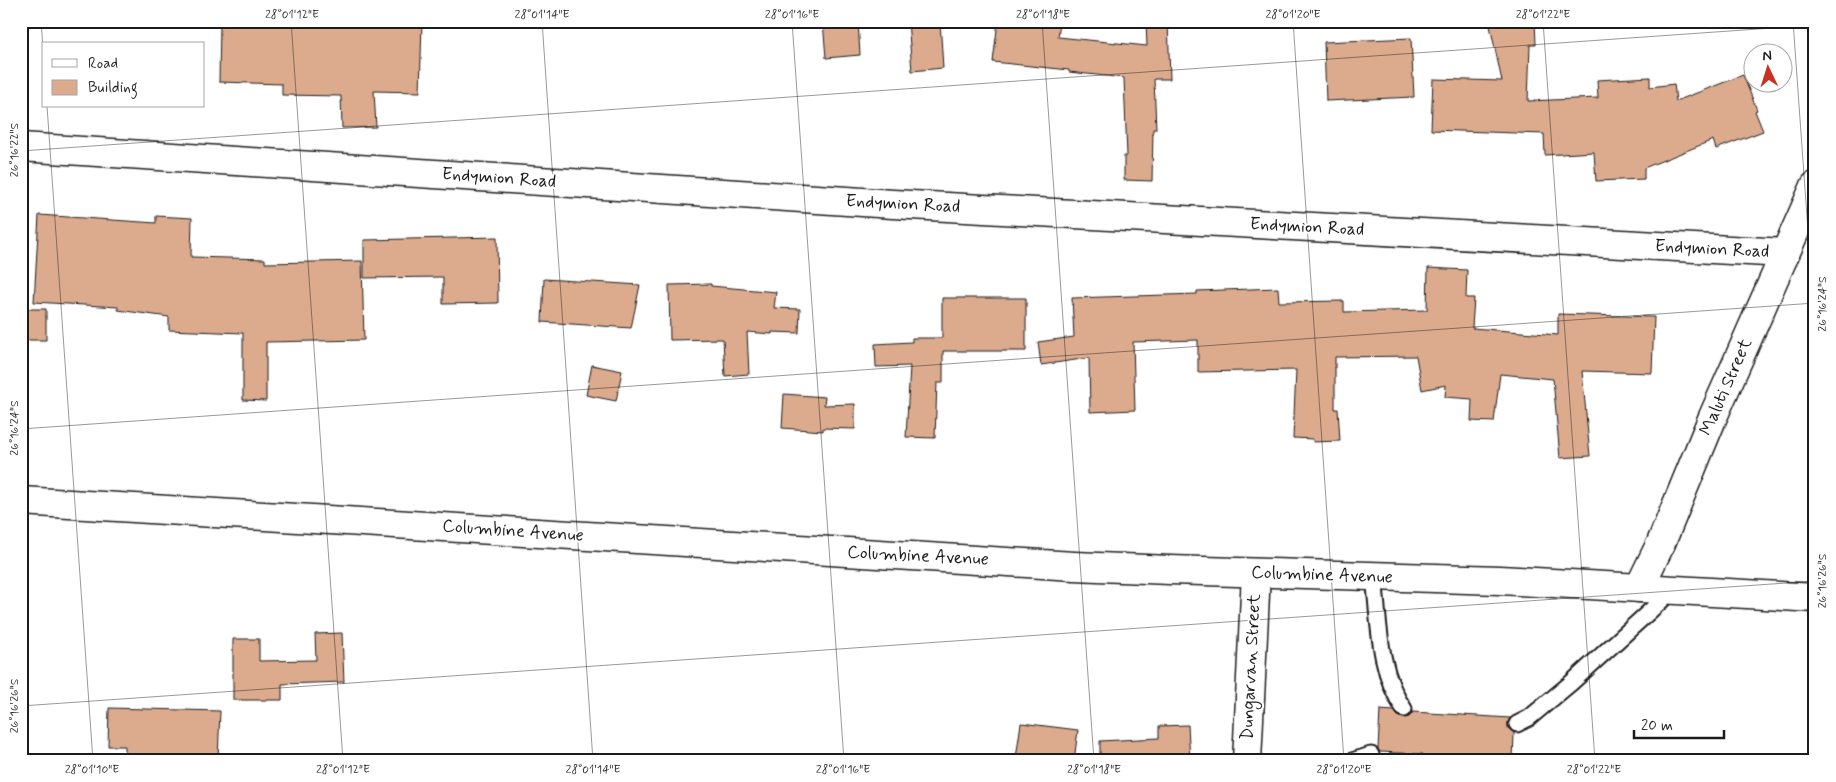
<svg xmlns="http://www.w3.org/2000/svg" width="1836" height="782" font-family="Mynerve,sans-serif">
  <style>
    .building { fill: #dcab8e; stroke: #1c1c1c }
    .lines { fill: none; stroke-linecap: round; stroke-linejoin: round }
    .lane-casing { stroke: #1c1c1c; stroke-width: 19 }
    .street-casing { stroke: #1c1c1c; stroke-width: 31 }
    .secondary-casing { stroke: #1c1c1c; stroke-width: 31 }
    .lane { stroke: #fff; stroke-width: 15 }
    .street { stroke: #fff; stroke-width: 28 }
    .secondary { stroke: #fff; stroke-width: 28 }
    .ticks { fill: none; stroke: #1c1c1c; stroke-width: 1; stroke-opacity: 0.45 }
    .labels { text-anchor: middle; dominant-baseline: central; stroke-width: 4; stroke-linejoin: round; paint-order: stroke }
    .street-label { font-size: 18px; fill: #1c1c1c; stroke: #fff }
    .neatline { fill: none; stroke: #1c1c1c; stroke-width: 2 }
    .ticks-label { font-size: 12px; text-anchor: middle; fill: #1c1c1c }
  </style>
  <rect width="100%" height="100%" fill="#fff"/>
  <filter id="ink" filterUnits="userSpaceOnUse"><feTurbulence type="fractalNoise" baseFrequency=".02" numOctaves="2"/><feDisplacementMap in="SourceGraphic" scale="10" xChannelSelector="R" yChannelSelector="G"/><feConvolveMatrix kernelMatrix="1 2 1 2 8 2 1 2 1" color-interpolation-filters="sRGB"/></filter>
  <g filter="url(#ink)">
    <path class="building" d="M 220,21 L 422,21 L 420,92 L 374,91 L 376,127 L 342,128 L 341,96 L 282,95 L 282,84 L 219,82 Z
      M 823,21 L 858,21 L 860,55 L 826,58 Z
      M 908,21 L 940,21 L 943,68 L 912,71 Z
      M 998,21 L 1060,22 L 1058,37 L 1147,46 L 1146,21 L 1168,21 L 1170,79 L 1154,79 L 1156,129 L 1153,129 L 1152,181 L 1124,180 L 1124,156 L 1127,156 L 1124,78 L 1069,72 L 1069,70 L 993,62 Z
      M 1489,21 L 1535,21 L 1536,45 L 1530,45 L 1528,101 L 1598,98 L 1597,80 L 1650,77 L 1650,87 L 1674,84 L 1676,101 L 1743,75 L 1757,110 L 1755,111 L 1763,131 L 1716,149 L 1713,140 L 1644,168 L 1644,179 L 1596,181 L 1594,152 L 1545,155 L 1544,134 L 1431,130 L 1433,79 L 1502,81 Z
      M 1411,38 L 1414,97 L 1326,101 L 1324,42 Z
      M 39,215 L 156,223 L 156,216 L 192,218 L 191,257 L 265,259 L 265,263 L 362,261 L 364,340 L 266,342 L 266,401 L 243,400 L 243,333 L 169,330 L 169,317 L 118,310 L 118,307 L 34,302 Z
      M 497,237 L 498,303 L 443,304 L 443,277 L 364,278 L 364,240 Z
      M 1428,268 L 1467,270 L 1466,298 L 1474,298 L 1472,328 L 1558,335 L 1558,314 L 1654,317 L 1652,373 L 1582,371 L 1590,456 L 1560,458 L 1553,379 L 1500,374 L 1494,422 L 1471,421 L 1472,399 L 1445,397 L 1446,385 L 1422,390 L 1416,356 L 1335,357 L 1335,409 L 1338,409 L 1340,441 L 1313,442 L 1313,439 L 1293,438 L 1296,370 L 1198,372 L 1198,340 L 1133,342 L 1135,410 L 1090,412 L 1089,358 L 1041,365 L 1038,342 L 1074,337 L 1072,298 L 1197,294 L 1197,291 L 1278,288 L 1279,302 L 1344,301 L 1344,312 L 1427,310 Z
      M 544,279 L 640,285 L 631,328 L 542,322 Z
      M 711,284 L 711,286 L 776,292 L 774,308 L 800,309 L 799,333 L 772,332 L 772,334 L 747,332 L 749,374 L 725,376 L 723,339 L 670,340 L 669,285 Z
      M 942,298 L 1026,298 L 1026,351 L 943,351 L 943,383 L 937,383 L 935,438 L 906,437 L 910,366 L 876,367 L 875,344 L 912,342 L 912,338 L 942,338 Z
      M 21,309 L 46,309 L 46,340 L 21,340 Z
      M 592,365 L 622,371 L 616,401 L 586,395 Z
      M 784,394 L 825,397 L 824,405 L 855,404 L 855,429 L 823,428 L 823,431 L 782,428 Z
      M 342,633 L 344,682 L 282,684 L 282,700 L 233,700 L 233,639 L 259,639 L 259,661 L 316,660 L 315,634 Z
      M 109,708 L 220,711 L 218,759 L 180,761 L 180,758 L 125,757 L 125,746 L 108,746 Z
      M 1380,710 L 1394,711 L 1399,717 L 1404,718 L 1409,717 L 1413,712 L 1510,718 L 1508,723 L 1508,728 L 1514,733 L 1513,761 L 1484,759 L 1484,761 L 1422,761 L 1423,754 L 1380,752 L 1378,749 Z
      M 1021,723 L 1078,730 L 1074,761 L 1020,761 L 1020,758 L 1016,758 Z
      M 1188,725 L 1190,761 L 1100,761 L 1100,741 L 1159,738 L 1159,726 Z"/>
    <g class="lines">
      <g class="lane-casing">
        <path id="lane" d="M 1374,576 C 1379,620 1378,672 1404,709
          M 1517,724 L 1529,718 L 1571,683 L 1673,590
          M 1352,761 L 1371,755"/>
      </g>
      <g class="street-casing">
        <path id="street" d="M 21,147 L 893,204 L 1785,253
          M 1639,588 L 1661,543 L 1712,419 L 1815,186
          M 1247,761 L 1256,573"/>
      </g>
      <g class="secondary-casing">
        <path id="secondary" d="M 21,501 L 1074,566 L 1170,570 L 1500,580 L 1815,598"/>
      </g>
      <use href="#lane" class="lane"/>
      <use href="#street" class="street"/>
      <use href="#secondary" class="secondary"/>
    </g>
  </g>
  <path class="ticks" d="M 41,21 L 44,61M 291,21 L 343,761M 542,21 L 593,761M 792,21 L 844,761M 1042,21 L 1094,761M 1293,21 L 1344,761M 1543,21 L 1595,761M 1793,21 L 1815,329M 47,106 L 93,761M 21,151 L 1815,25M 21,429 L 1815,303M 21,706 L 1815,581"/>
  <g class="labels">
    <g class="street-label">
      <text transform="translate(499 178) rotate(4)">Endymion Road</text>
      <text transform="translate(903 204) rotate(3)">Endymion Road</text>
      <text transform="translate(1307 227) rotate(3)">Endymion Road</text>
      <text transform="translate(1712 249) rotate(3)">Endymion Road</text>
      <text transform="translate(1726 387) rotate(-66)">Maluti Street</text>
      <text transform="translate(513 531) rotate(4)">Columbine Avenue</text>
      <text transform="translate(918 556) rotate(3)">Columbine Avenue</text>
      <text transform="translate(1322 575) rotate(2)">Columbine Avenue</text>
      <text transform="translate(1251 667) rotate(-87)">Dungarvan Street</text>
    </g>
  </g>
  <rect width="1836" height="782" fill="none" stroke="#fff" stroke-width="55"/>
  <rect x="42" y="42" width="162" height="65" fill="#ffffff" stroke="#a4a4a4"/>
  <rect x="52" y="59" width="25" height="8" fill="#ffffff" stroke="#a4a4a4"/>
  <text x="88" y="68" font-size="15" fill="#1c1c1c">Road</text>
  <rect x="52" y="80" width="25" height="15" fill="#dcab8e" stroke="#a4a4a4"/>
  <text x="88" y="92" font-size="15" fill="#1c1c1c">Building</text>
  <g transform="translate(1768 68) rotate(356)"><circle r="24" fill="#ffffff" stroke="#a4a4a4"/>
  <path d="M0-4L9 19L0 12L-9 19Z" fill="#c8321e"/>
  <text y="-8" font-size="14" font-weight="bold" text-anchor="middle" fill="#1c1c1c">N</text>
  </g>
  <path d="M1634 730v8h90v-8" fill="none" stroke="#1c1c1c" stroke-width="2.5"/>
  <text x="1641" y="730" font-size="15" fill="#1c1c1c" stroke="#ffffff" stroke-width="4" paint-order="stroke">20 m</text>
  <rect x="28" y="28" width="1780" height="726" class="neatline"/>
  <g class="ticks-label">
    <text x="292" y="18">28°01'12"E</text>
    <text x="542" y="18">28°01'14"E</text>
    <text x="792" y="18">28°01'16"E</text>
    <text x="1043" y="18">28°01'18"E</text>
    <text x="1293" y="18">28°01'20"E</text>
    <text x="1543" y="18">28°01'22"E</text>
    <text transform="translate(14 150) rotate(-90)" y="4">26°16'22"S</text>
    <text transform="translate(1822 304) rotate(-90)" y="4">26°16'24"S</text>
    <text transform="translate(14 428) rotate(-90)" y="4">26°16'24"S</text>
    <text transform="translate(1822 581) rotate(-90)" y="4">26°16'26"S</text>
    <text transform="translate(14 706) rotate(-90)" y="4">26°16'26"S</text>
    <text x="92" y="773">28°01'10"E</text>
    <text x="343" y="773">28°01'12"E</text>
    <text x="593" y="773">28°01'14"E</text>
    <text x="843" y="773">28°01'16"E</text>
    <text x="1094" y="773">28°01'18"E</text>
    <text x="1344" y="773">28°01'20"E</text>
    <text x="1594" y="773">28°01'22"E</text>
  </g>
</svg>
